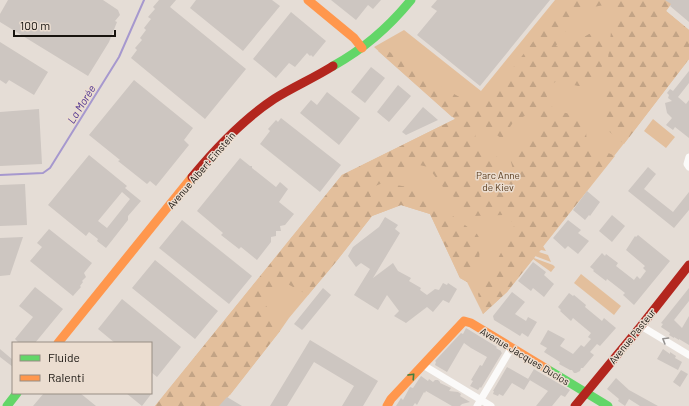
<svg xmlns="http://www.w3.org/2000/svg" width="689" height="406" font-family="Barlow,sans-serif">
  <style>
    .green { fill: #e3bf9c }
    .forest { fill: url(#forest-firs) }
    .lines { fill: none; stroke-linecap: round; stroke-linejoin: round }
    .stream { stroke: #a698ce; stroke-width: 2 }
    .building { fill: #cdc6c1; fill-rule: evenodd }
    .street { stroke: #fbfaf9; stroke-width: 7 }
    .fast { stroke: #63d668; stroke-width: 9 }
    .slow { stroke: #ff974d; stroke-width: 9 }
    .jam { stroke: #b3261e; stroke-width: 9 }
    .oneway { stroke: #959290 }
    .oneway2 { stroke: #417f40 }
    .labels { text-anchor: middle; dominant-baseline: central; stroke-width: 3; stroke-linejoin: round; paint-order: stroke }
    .street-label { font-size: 10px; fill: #18140f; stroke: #ebddd0 }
    .park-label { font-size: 10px; fill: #5a3d1f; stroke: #ebddd0 }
    .water-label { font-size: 11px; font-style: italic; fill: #4e3291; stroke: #ebddd0 }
  </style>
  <defs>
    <pattern id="forest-firs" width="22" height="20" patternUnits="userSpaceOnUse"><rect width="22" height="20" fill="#e3bf9c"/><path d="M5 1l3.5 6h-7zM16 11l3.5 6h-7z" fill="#c2a385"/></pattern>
  </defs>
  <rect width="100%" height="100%" fill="#e5ddd6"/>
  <path class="green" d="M 555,0 L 674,0 L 666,11 L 689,30 L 689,59 L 633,132 L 543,246 L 546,251 L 541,250 L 539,252 L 548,255 L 551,262 L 535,256 L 534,258 L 553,265 L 555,267 L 551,272 L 533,259 L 507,292 L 483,314 L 467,282 L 460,278 L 430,214 L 401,205 L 372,216 L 335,263 L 289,318 L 280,331 L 230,395 L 155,406 L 342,175 L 455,119 L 374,47 L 404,30 L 481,91 Z
    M 653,119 L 675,137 L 666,148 L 644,131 Z
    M 581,274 L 621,306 L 614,315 L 574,283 Z"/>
  <path class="forest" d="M 565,0 L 674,0 L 666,11 L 689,30 L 689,59 L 624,144 L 605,128 L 605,85 L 611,32 L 620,19 L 615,3 L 588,8 L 563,34 L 556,46 L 564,49 L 589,34 L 600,32 L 606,36 L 603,64 L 592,86 L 578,86 L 557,81 L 545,88 L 547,97 L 551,106 L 560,112 L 572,114 L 585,121 L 587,143 L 615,156 L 507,292 L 483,314 L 478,294 L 502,251 L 515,224 L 503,215 L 474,216 L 464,210 L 454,197 L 443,187 L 428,167 L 415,164 L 390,180 L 368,189 L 371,197 L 381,196 L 396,185 L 414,188 L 436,201 L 442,208 L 477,234 L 480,239 L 479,265 L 467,282 L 460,278 L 430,214 L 401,205 L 372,216 L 335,263 L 308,295 L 293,287 L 279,279 L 263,300 L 280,331 L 221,406 L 155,406 L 342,175 L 455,119 L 476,123 L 475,144 L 495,151 L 506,182 L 516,180 L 509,155 L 517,144 L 541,128 L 529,114 L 514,121 L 502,139 L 485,126 L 467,116 L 452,117 L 378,51 L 383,47 L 422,76 L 463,99 L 482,108 Z"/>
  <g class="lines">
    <path class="stream" d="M 0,175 L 43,173 L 50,168 L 119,57 L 144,0"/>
  </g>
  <path class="building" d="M 8,0 L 103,0 L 118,10 L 120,15 L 115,21 L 117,22 L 109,42 L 88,76 L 0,22 L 0,14 Z
    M 159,0 L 176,0 L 170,7 L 246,69 L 205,119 L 131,58 L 137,50 L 135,48 L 142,40 L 140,38 L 146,30 L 144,28 L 151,19 L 148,17 L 155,9 L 153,7 Z
    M 196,0 L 272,0 L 280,6 L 243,51 L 190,8 Z
    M 331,0 L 381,0 L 373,9 L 368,5 L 356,20 Z
    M 437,0 L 550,0 L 480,86 L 417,35 L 437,11 L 431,7 Z
    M 665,0 L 689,0 L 689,22 L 670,6 L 671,4 Z
    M 291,12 L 326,41 L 313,57 L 311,55 L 310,56 L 307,53 L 295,67 L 289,63 L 276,78 L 253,59 Z
    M 0,42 L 48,72 L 34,95 L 9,80 L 6,84 L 0,80 Z
    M 371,67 L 385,78 L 365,103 L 351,92 Z
    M 689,71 L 689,83 L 678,97 L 686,104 L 689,100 L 689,138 L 675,127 L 673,130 L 666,125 L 672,118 L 667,113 L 665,103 L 672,101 L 668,98 L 669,95 L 667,93 L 670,89 L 673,91 Z
    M 134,80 L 193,128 L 184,140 L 189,145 L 156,186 L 150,181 L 147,184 L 118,161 L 120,160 L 89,135 Z
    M 398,85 L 411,96 L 389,122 L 377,112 Z
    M 327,92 L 360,118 L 339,145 L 300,113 L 311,100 L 317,105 Z
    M 423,107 L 438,120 L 406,135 L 402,132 Z
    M 39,109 L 42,164 L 0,166 L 0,112 Z
    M 281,118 L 341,165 L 320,192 L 260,144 L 270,131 L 268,129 L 276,120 L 278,122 Z
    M 89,155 L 127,186 L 125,188 L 141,201 L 128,216 L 128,220 L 106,248 L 97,241 L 98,239 L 89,232 L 86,236 L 48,205 ZM 122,192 L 130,199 L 107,228 L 98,221 Z
    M 240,158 L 250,166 L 252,166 L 252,168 L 276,187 L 280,182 L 288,189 L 279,202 L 294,214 L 285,225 L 280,226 L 281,231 L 276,231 L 276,236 L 271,237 L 271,242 L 257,260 L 241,247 L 239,249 L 221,235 L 223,233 L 197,211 Z
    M 648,167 L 656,174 L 644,189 L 673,212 L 689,192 L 689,210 L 674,228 L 628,191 Z
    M 25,184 L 27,225 L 0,226 L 0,185 Z
    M 587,191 L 600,202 L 590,216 L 589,215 L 585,220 L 573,210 Z
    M 612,215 L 625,226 L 612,242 L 599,231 Z
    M 385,217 L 398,225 L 395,229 L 400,233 L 373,278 L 393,263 L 398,271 L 411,278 L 409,281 L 421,288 L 420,290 L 427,295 L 435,289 L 439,290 L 443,283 L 447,285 L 448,283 L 457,289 L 449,303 L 443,300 L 433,312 L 427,307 L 406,323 L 394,316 L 399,311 L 387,295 L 378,310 L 354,295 L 370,269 L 361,263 L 356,267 L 348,256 L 353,247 L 379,227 Z
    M 182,220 L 252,276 L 229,304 L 159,248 Z
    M 568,220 L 581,230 L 578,233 L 589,241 L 578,254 L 568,246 L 565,249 L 553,238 Z
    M 49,229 L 92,263 L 84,273 L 86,277 L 82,281 L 83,282 L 80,286 L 81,287 L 73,296 L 30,261 L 42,247 L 37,243 Z
    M 638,235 L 670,261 L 634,305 L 623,295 L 625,293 L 607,279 L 606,281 L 593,271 L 594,270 L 590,267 L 602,253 L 605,256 L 606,254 L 618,263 L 616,266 L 634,280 L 637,276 L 640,279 L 646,271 L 643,268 L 645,266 L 626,250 L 635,236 L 636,237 Z
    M 23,237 L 10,275 L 0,276 L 0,238 Z
    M 155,260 L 218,311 L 195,339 L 132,288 Z
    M 533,262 L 546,272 L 544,275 L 554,284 L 544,297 L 533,288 L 531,291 L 518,281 Z
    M 35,287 L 63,309 L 35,343 L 19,343 L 15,339 L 33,317 L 19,306 Z
    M 323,288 L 331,295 L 304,328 L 302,330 L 294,324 Z
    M 689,288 L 689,301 L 674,320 L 682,328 L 689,316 L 689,345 L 679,339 L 679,340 L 674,337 L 674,338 L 669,335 L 670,333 L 661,327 L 663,324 L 661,323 Z
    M 512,292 L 525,302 L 515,314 L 526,321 L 528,317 L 537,322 L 528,337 L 522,333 L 520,336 L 494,320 L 493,316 Z
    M 569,293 L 573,296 L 574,295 L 586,305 L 585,307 L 602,321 L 604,318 L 616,328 L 600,346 L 597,344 L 590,352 L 594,355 L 583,368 L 581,368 L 580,371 L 576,373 L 574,373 L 572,370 L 570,370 L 559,364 L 560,362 L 544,352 L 547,348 L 540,344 L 548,330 L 565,339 L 560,346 L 573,354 L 581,345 L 584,347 L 591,339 L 588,337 L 591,333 L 573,318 L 571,321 L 560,311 L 561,310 L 558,307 Z
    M 122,299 L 181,347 L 157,377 L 151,372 L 151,343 L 115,343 L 98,329 Z
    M 466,328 L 497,347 L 496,348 L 501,351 L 501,352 L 502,353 L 481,388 L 480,387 L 478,390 L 470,386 L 473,381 L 471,380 L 480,365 L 482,366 L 487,357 L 471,348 L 464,343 L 447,372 L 435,365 L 436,362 L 435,361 L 461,333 L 463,334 Z
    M 310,340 L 378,381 L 363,406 L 342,406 L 354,386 L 314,362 L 287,406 L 270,406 Z
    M 0,349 L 13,360 L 13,367 L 0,357 Z
    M 663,349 L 670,354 L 670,352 L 676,356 L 675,358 L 682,362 L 678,370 L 657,359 Z
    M 507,367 L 530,380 L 524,390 L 512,383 L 503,396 L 499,394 L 498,396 L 493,394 L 494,391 L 493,391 Z
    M 534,369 L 537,371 L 570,390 L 565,397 L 561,395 L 552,406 L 536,406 L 548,391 L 528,379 Z
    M 681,370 L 688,374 L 680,387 L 673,382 Z
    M 421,376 L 428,381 L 429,379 L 433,382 L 435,380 L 438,380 L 440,382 L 440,383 L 451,388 L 449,391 L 458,392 L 461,394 L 460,396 L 470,402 L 462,404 L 460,406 L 452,406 L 426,391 L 425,393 L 424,392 L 417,405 L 415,403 L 413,406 L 396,406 L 401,398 L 403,400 L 410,387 L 413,388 Z
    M 616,378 L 629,390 L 658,406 L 640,406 L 629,399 L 625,406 L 618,401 L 619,399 L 607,389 Z
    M 44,393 L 80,393 L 96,406 L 33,406 Z
    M 126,393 L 152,393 L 142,406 Z
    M 227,397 L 242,406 L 219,406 Z"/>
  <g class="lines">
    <path class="street" d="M 689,157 L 687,164 L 689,167
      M 641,326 L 689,355
      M 423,365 L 491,406
      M 477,406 L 512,347"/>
    <path class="fast" d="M 333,66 C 364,49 389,27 411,0
      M 547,369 L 608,406
      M 7,406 L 17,393"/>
    <path class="slow" d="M 308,0 L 354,38 L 362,48
      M 58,343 L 192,177
      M 387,406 L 391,399 L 464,321 L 471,323 L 547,369"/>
    <path class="jam" d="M 192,177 C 216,148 242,120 274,99 C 293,87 314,78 333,66
      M 575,406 L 641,326 L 689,265"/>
  </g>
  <defs><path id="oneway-chevron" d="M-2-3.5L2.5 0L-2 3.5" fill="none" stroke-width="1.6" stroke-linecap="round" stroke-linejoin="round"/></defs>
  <use class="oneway" href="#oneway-chevron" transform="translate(665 340) rotate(-149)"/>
  <use class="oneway2" href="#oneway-chevron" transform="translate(412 376) rotate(-47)"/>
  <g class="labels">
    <g class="street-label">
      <text transform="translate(201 170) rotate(-49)">Avenue Albert Einstein</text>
      <text transform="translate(632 336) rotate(-51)">Avenue Pasteur</text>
      <text transform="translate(525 356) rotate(31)">Avenue Jacques Duclos</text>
    </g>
    <g class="park-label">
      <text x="498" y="175">Parc Anne<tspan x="498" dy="12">de Kiev</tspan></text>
    </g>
    <g class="water-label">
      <text transform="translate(81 104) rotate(-58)">La Morée</text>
    </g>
  </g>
  <rect x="12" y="342" width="140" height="52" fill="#ebddd0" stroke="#978d83"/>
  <rect x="20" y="355" width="20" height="6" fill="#63d668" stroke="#978d83"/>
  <text x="48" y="362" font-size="12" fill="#18140f">Fluide</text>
  <rect x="20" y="375" width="20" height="6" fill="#ff974d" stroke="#978d83"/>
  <text x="48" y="382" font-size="12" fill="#18140f">Ralenti</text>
  <path d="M14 30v6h101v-6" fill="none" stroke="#18140f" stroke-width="2"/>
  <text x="20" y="30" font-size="12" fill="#18140f" stroke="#ebddd0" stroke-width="3" paint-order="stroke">100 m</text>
</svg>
